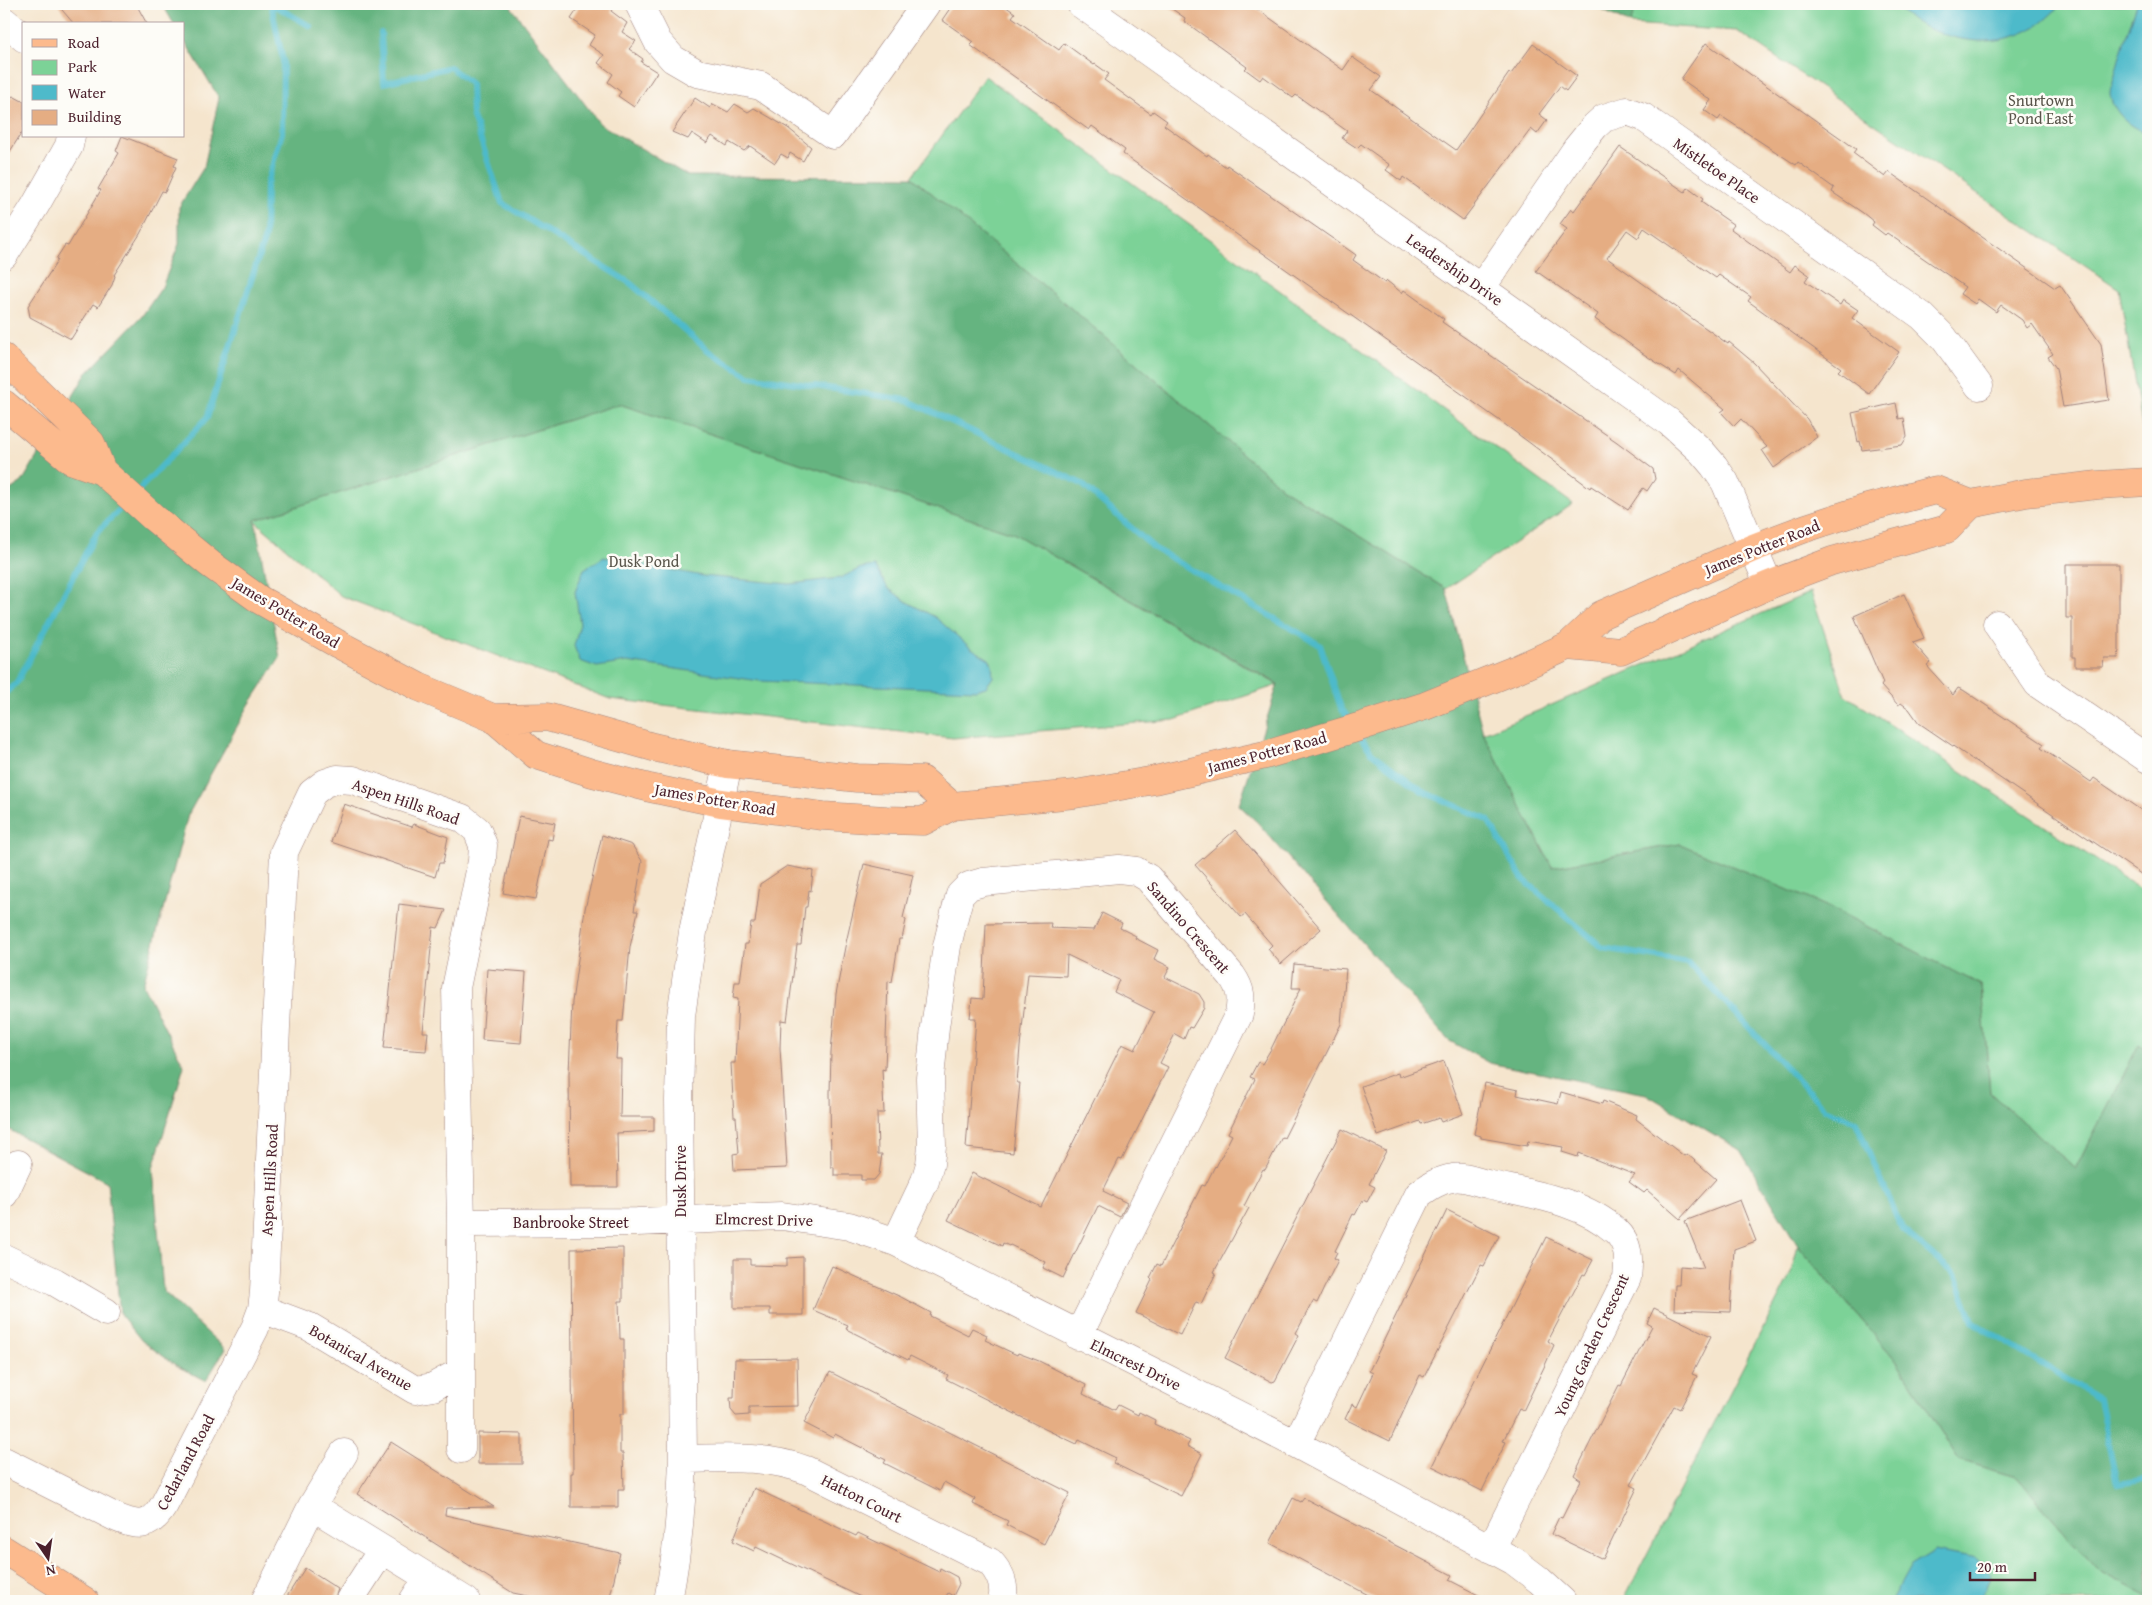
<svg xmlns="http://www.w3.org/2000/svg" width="2152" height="1605" font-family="'Gentium Book Plus',serif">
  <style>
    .green { fill: #7cd297; stroke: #637861 }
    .forest { fill: #65b480; stroke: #586a56 }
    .water { fill: #4ebaca; stroke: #4c6c7a }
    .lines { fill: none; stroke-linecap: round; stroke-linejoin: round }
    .stream { stroke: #4ebaca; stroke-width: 6 }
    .building { fill: #e5ad83 }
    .minor-casing { stroke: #a0827c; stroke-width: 29 }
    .major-casing { stroke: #a0827c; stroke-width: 29 }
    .minor { stroke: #fff; stroke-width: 28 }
    .major { stroke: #fcba8d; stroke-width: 28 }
    .labels { text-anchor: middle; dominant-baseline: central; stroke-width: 5; stroke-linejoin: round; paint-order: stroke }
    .park-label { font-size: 16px; fill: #59554b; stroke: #fdfcf7 }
    .street-label { font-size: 16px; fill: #4a1f2b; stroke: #fdfcf7 }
  </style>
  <rect width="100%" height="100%" fill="#fdfcf7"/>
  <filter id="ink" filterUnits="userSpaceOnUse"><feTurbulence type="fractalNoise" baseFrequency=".02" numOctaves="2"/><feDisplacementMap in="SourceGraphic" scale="10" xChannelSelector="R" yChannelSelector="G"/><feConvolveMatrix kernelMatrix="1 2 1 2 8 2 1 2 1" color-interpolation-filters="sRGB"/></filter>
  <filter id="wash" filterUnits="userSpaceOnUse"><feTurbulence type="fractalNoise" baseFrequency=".0096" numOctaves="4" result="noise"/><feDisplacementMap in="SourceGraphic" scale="20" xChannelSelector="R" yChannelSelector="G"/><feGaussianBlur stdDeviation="1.12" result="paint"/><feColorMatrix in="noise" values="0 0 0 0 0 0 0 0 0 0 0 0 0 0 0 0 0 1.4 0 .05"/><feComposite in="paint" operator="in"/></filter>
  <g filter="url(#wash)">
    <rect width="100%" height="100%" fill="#f5e5cd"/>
    <path class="green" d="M 1637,4 L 2148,4 L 2148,437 L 2144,437 L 2119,289 L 1737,31 L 1630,24 Z
      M 985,76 L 1573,504 L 1446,589 L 1285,490 L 1079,315 L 912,177 Z
      M 619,404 L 1013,533 L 1278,685 L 1174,720 L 953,738 L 610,699 L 341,596 L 254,520 Z
      M 1811,592 L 1845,695 L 2148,894 L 2148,1050 L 2139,1045 L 2076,1169 L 1990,1093 L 1981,985 L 1833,909 L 1680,844 L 1552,867 L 1483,733 L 1540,710 Z
      M 1798,1246 L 1895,1359 L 1959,1460 L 2017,1477 L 2098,1570 L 2148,1597 L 2148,1601 L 1623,1601 L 1791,1273 Z"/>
    <path class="forest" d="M 162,4 L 509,4 L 600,124 L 688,176 L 912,177 L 1079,315 L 1285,490 L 1446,589 L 1483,733 L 1552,867 L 1680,844 L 1833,909 L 1981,985 L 1990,1093 L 2076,1169 L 2139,1044 L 2148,1050 L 2148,1597 L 2098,1570 L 2017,1477 L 1959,1460 L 1895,1359 L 1798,1246 L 1740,1150 L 1646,1094 L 1489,1063 L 1448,1040 L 1258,823 L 1239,805 L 1278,684 L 1013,533 L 619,404 L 255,520 L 280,658 L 249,705 L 188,815 L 143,985 L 184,1066 L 153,1168 L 163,1291 L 225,1349 L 206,1381 L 177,1366 L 142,1341 L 120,1314 L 107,1182 L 4,1127 L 4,494 L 22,482 L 86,374 L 142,316 L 162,287 L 179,244 L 179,207 L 204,167 L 219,98 L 184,40 L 184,24 L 174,24 Z
      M 1590,4 L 1637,4 L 1630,24 Z"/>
    <path class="water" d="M 1892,4 L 2062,4 C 2053,12 2043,23 2033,28 C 1997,48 1958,43 1923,26 C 1912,21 1902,11 1892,4 Z
      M 2137,4 L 2148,4 L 2148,133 C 2131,128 2112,112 2110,93 C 2110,88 2113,82 2114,78 C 2120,53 2129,28 2137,4 Z
      M 604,557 L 703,576 L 790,584 L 840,578 L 861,568 L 875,566 L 888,588 L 907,602 L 935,617 L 971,648 L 989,659 L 992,664 L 993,677 L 986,687 L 975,690 L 760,681 L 627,662 L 597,667 L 580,661 L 574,646 L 580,624 L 575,592 L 584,569 Z
      M 1936,1550 L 1976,1558 L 1991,1575 L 1980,1601 L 1891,1601 L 1911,1565 Z"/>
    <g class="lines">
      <path class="stream" d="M 272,4 L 310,26
        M 381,33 L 384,83 L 450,67 L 471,84 L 472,114 L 502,203 L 630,283 L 711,353 L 749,376 L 907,400 L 1082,484 L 1154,548 L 1320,645 L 1341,708 L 1351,722
        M 135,494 L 207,418 L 265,237 L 266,187 L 282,133 L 283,61 L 271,4
        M 4,694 L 17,682 L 97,532 L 126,503
        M 1359,735 L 1372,753 L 1422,791 L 1488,820 L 1522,878 L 1603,948 L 1688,962 L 1825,1109 L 1856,1122 L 1902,1229 L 1955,1274 L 1973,1322 L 2099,1399 L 2117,1484 L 2148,1479"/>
    </g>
    <g id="blocks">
      <path class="building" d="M 57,4 L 136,4 L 147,24 L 74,24 Z
        M 581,4 L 615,4 L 611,11 L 627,23 L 622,32 L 636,41 L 629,49 L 643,59 L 641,62 L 657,72 L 634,107 L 618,96 L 621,92 L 608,82 L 613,74 L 598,63 L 604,55 L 589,45 L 595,35 L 571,19 Z
        M 953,4 L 1002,4 L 1015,13 L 1012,17 L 1059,50 L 1064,43 L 1094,65 L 1095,64 L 1109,74 L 1104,80 L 1151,114 L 1153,111 L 1167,121 L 1164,125 L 1207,156 L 1208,154 L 1226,167 L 1227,165 L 1356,255 L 1353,260 L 1385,283 L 1387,281 L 1402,293 L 1404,290 L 1444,319 L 1442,322 L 1617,442 L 1653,469 L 1655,479 L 1647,491 L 1643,488 L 1628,510 L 1591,486 L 1590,488 L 1503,423 L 1123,154 L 1125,150 L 1092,126 L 1089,130 L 970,45 L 973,42 L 942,20 Z
        M 1165,4 L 1250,4 L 1343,70 L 1352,57 L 1381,77 L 1371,90 L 1456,150 L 1509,73 L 1511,74 L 1533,44 L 1577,76 L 1566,91 L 1560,86 L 1539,114 L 1547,120 L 1537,134 L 1531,129 L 1463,220 L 1403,177 L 1401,181 L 1386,170 L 1390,165 L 1361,144 L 1357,148 L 1342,138 L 1347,131 L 1296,95 L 1293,98 L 1263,76 L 1260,80 L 1245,69 L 1247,67 L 1184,21 L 1185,18 Z
        M 1706,43 L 1856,149 L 1853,153 L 1885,177 L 1889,172 L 2055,288 L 2060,285 L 2101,344 L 2109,400 L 2063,407 L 2056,368 L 2048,357 L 2053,354 L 2032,324 L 2027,328 L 2022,320 L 2001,305 L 1996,312 L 1978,299 L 1975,304 L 1960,294 L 1965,287 L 1887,233 L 1885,235 L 1872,225 L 1874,222 L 1863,213 L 1832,192 L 1834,188 L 1798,162 L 1796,165 L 1721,116 L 1718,120 L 1704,110 L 1711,100 L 1681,79 Z
        M 13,96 L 24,102 L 24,129 L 4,161 L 4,102 Z
        M 695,98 L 710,108 L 713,104 L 728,112 L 735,104 L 748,112 L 754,108 L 788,128 L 811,147 L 803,161 L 790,153 L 788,158 L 781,154 L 775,163 L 750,146 L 744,151 L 729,142 L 727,146 L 712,136 L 707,143 L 692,133 L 688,139 L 672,132 Z
        M 122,136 L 178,158 L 174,166 L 176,167 L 165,192 L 162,191 L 140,234 L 114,275 L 115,276 L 112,285 L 98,307 L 93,304 L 71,339 L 30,317 L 28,306 L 58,260 L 56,259 L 65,245 L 68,246 L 101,190 L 98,189 L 119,153 L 116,151 Z
        M 1620,147 L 1685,192 L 1688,188 L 1703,199 L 1701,202 L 1734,225 L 1731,229 L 1790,272 L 1795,265 L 1809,275 L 1805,281 L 1840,305 L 1843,300 L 1858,310 L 1852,318 L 1899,352 L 1869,394 L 1838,371 L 1841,368 L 1748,301 L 1751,297 L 1719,275 L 1716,278 L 1644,228 L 1638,238 L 1627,230 L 1607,258 L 1728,344 L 1729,342 L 1754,363 L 1807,419 L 1817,437 L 1774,468 L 1762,450 L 1767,447 L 1741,419 L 1734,426 L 1721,412 L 1725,409 L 1679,370 L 1676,375 L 1642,353 L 1595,319 L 1598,314 L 1536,271 L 1567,229 L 1560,224 L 1571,209 L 1574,211 Z
        M 1896,403 L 1899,419 L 1904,418 L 1907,437 L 1902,445 L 1862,450 L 1860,441 L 1858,442 L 1852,413 Z
        M 2066,564 L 2119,564 L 2119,650 L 2118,658 L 2104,658 L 2103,667 L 2075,667 L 2075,657 L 2072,657 L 2072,618 L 2066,618 Z
        M 1904,594 L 1924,638 L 1913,642 L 1931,663 L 1927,666 L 1953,695 L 1958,688 L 1963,690 L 2044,744 L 2041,748 L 2091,782 L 2094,778 L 2148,815 L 2148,879 L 1919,723 L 1909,709 L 1901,703 L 1898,705 L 1881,686 L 1883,683 L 1854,616 Z
        M 344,804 L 412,827 L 414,824 L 448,837 L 443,863 L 439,863 L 435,877 L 331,842 Z
        M 519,816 L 555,823 L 552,840 L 548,839 L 536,899 L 503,893 Z
        M 1235,830 L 1321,929 L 1281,964 L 1268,949 L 1272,945 L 1245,914 L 1241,917 L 1195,865 Z
        M 602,835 L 632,845 L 642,861 L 634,911 L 638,911 L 630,947 L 623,1021 L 618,1021 L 616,1059 L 621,1059 L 621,1061 L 620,1117 L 654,1117 L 654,1131 L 617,1133 L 618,1187 L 570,1187 L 569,1073 L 572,1002 L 585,909 Z
        M 864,864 L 913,875 L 903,918 L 906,920 L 902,939 L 899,939 L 892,982 L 888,981 L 885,1070 L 882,1069 L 884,1113 L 877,1113 L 878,1154 L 882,1154 L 879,1174 L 874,1180 L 861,1180 L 861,1175 L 834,1175 L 834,1167 L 831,1167 L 830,1093 L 831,1052 L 836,994 L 845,947 Z
        M 787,866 L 813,871 L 811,891 L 809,890 L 807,907 L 805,907 L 801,945 L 797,945 L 787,1021 L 781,1020 L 780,1048 L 787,1168 L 734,1170 L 733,1154 L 739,1153 L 736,1117 L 734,1117 L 731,1063 L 735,1063 L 738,999 L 733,998 L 735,982 L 740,982 L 745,944 L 748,944 L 751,923 L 755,923 L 760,884 Z
        M 399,904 L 446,910 L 438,928 L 433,927 L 423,1032 L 428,1032 L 426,1051 L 384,1048 Z
        M 1102,913 L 1122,923 L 1120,928 L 1136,936 L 1135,938 L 1158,950 L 1154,959 L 1170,967 L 1165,977 L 1199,994 L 1204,1002 L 1204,1008 L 1192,1028 L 1189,1027 L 1184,1039 L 1175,1034 L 1160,1063 L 1168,1067 L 1122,1160 L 1119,1159 L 1103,1191 L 1127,1203 L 1120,1217 L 1098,1206 L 1063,1278 L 1043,1268 L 1046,1262 L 1010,1245 L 1009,1246 L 1003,1243 L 1002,1246 L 948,1220 L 972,1173 L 1041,1207 L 1122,1044 L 1135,1050 L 1154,1012 L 1114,992 L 1119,980 L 1067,955 L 1066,976 L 1028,974 L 1020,1047 L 1017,1083 L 1020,1083 L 1013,1153 L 966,1148 L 976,1018 L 970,1018 L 972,998 L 983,999 L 986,924 L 1051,923 L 1050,928 L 1094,930 Z
        M 1294,964 L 1346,969 L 1341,1024 L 1284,1138 L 1282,1137 L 1265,1170 L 1263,1169 L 1244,1206 L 1249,1208 L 1214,1272 L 1216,1273 L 1201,1304 L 1196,1302 L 1180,1335 L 1136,1313 L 1152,1280 L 1150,1278 L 1157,1264 L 1161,1266 L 1202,1185 L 1205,1186 L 1215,1166 L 1216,1167 L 1232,1135 L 1228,1133 L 1255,1079 L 1250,1077 L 1258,1062 L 1262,1064 L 1271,1049 L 1301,988 L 1292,988 Z
        M 487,969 L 526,972 L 521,1043 L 482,1040 Z
        M 1444,1061 L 1463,1114 L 1441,1122 L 1439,1118 L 1421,1124 L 1420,1121 L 1378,1136 L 1361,1086 L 1398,1073 L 1399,1077 Z
        M 1485,1083 L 1518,1090 L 1517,1095 L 1558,1104 L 1561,1092 L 1602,1104 L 1603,1101 L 1637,1115 L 1636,1119 L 1684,1156 L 1687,1154 L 1716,1179 L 1680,1219 L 1647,1190 L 1644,1193 L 1629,1182 L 1635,1175 L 1579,1153 L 1578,1157 L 1562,1152 L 1563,1147 L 1528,1141 L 1527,1146 L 1481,1138 L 1481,1136 L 1474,1134 Z
        M 1342,1129 L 1386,1151 L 1369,1184 L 1375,1187 L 1367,1202 L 1363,1200 L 1355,1215 L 1353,1214 L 1335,1251 L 1337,1252 L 1334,1258 L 1338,1260 L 1324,1288 L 1317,1303 L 1313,1301 L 1296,1333 L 1299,1335 L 1275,1381 L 1272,1382 L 1225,1358 Z
        M 1740,1200 L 1756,1241 L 1734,1249 L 1730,1312 L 1674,1310 L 1675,1285 L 1679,1285 L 1680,1266 L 1704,1268 L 1685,1221 Z
        M 1447,1210 L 1499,1236 L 1484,1266 L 1481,1265 L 1424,1377 L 1420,1375 L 1390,1441 L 1345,1419 L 1352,1404 L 1357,1407 L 1373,1373 L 1369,1371 Z
        M 1546,1237 L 1593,1260 L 1585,1275 L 1583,1274 L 1548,1341 L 1554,1345 L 1546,1363 L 1523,1411 L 1519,1409 L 1503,1441 L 1506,1442 L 1482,1491 L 1432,1466 Z
        M 623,1248 L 623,1301 L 619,1301 L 620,1339 L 624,1339 L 624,1414 L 620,1414 L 620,1453 L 623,1453 L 624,1489 L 618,1489 L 618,1507 L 571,1507 L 571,1473 L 573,1473 L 571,1249 Z
        M 803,1257 L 803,1315 L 770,1315 L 770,1308 L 734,1308 L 734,1259 L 750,1259 L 750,1265 L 787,1266 L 787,1258 Z
        M 832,1266 L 901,1297 L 931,1313 L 930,1316 L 968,1335 L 972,1328 L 987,1335 L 985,1340 L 1017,1355 L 1018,1353 L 1039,1361 L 1086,1385 L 1083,1394 L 1115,1410 L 1118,1405 L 1138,1415 L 1139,1412 L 1155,1420 L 1154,1424 L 1190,1441 L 1187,1446 L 1202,1454 L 1181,1496 L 1113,1463 L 1116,1458 L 1079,1440 L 1077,1444 L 1045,1429 L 946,1379 L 948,1375 L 910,1356 L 908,1360 L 846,1329 L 848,1325 L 813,1310 Z
        M 1654,1308 L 1711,1336 L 1692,1374 L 1697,1376 L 1680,1409 L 1674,1406 L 1631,1485 L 1637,1488 L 1603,1559 L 1551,1534 L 1559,1517 L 1562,1518 L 1581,1480 L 1574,1475 L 1619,1385 L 1621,1386 L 1652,1326 L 1647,1323 Z
        M 797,1358 L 798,1406 L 749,1407 L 749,1415 L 736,1416 L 731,1410 L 730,1398 L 734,1398 L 735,1359 Z
        M 830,1372 L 1070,1493 L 1044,1544 L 1006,1525 L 1008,1521 L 973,1504 L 975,1499 L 944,1482 L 940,1491 L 884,1463 L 886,1460 L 835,1434 L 833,1438 L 804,1423 Z
        M 478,1433 L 522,1434 L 522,1464 L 478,1464 Z
        M 391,1442 L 494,1507 L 446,1508 L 445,1515 L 620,1553 L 609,1601 L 553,1601 L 513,1593 L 357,1494 Z
        M 754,1488 L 856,1536 L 858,1533 L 939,1572 L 940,1568 L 957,1577 L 959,1584 L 953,1596 L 948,1593 L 943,1601 L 869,1601 L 756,1547 L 754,1551 L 733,1541 Z
        M 1293,1498 L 1301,1502 L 1304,1498 L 1418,1557 L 1452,1575 L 1449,1580 L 1490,1601 L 1380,1601 L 1305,1562 L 1270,1543 Z
        M 305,1568 L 338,1589 L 334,1601 L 284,1601 Z"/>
    </g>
  </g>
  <g filter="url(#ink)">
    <use href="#blocks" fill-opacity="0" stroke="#a0827c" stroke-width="1"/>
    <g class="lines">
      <g class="minor-casing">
        <path id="minor" d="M 639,4 L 658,42 L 673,59 L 697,73 L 761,86 L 833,135 L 926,4
          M 1081,4 L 1669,422 L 1702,452 L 1714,466 L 1725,482 L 1769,585
          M 4,21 L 24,38
          M 4,255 L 35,206 L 69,146 L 71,136
          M 1481,288 L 1577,148 L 1595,126 L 1604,118 L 1627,111 L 1643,117 L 1922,316 L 1944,338 L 1979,386
          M 1997,624 L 2038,684 L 2148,759
          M 4,1194 L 18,1164
          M 461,1223 L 637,1222 L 782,1216 L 849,1226 L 896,1242 L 1296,1444 L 1514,1561 L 1539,1580 L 1562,1601
          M 896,1242 L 925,1181 L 930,1164 L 932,1146 L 930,1078 L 935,1027 L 947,946 L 955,913 L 960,895 L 969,886 L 983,882 L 1119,869 L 1136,871 L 1148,878 L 1232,976 C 1241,989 1242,998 1239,1014 L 1078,1336
          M 4,1258 L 55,1282 L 106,1312
          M 262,1309 L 310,1327 L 415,1390 L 433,1387 L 460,1372
          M 1296,1444 L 1419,1194 C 1430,1186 1439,1180 1453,1178 C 1463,1176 1477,1182 1487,1184 C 1530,1194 1581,1200 1616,1231 C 1630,1244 1629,1261 1627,1278 L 1491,1549
          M 683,1459 C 726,1458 766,1455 806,1470 L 990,1562 C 1000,1573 1006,1586 1002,1601
          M 4,1461 L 115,1517 C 139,1527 150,1528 164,1505 L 255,1328 L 262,1309 L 264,1292 L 284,852 L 312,793 L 325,783 L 337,779 L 353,780 L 462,818 L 477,830 L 483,845 L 482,861 L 456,988 L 461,1223 L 461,1449
          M 312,1506 L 344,1453
          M 265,1601 L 312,1506 L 466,1601
          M 349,1601 L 382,1550
          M 413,1601 L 428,1578
          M 668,1601 C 677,1554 682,1508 683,1459 L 679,1100 L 681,1016 L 693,932 L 728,764"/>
      </g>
      <g class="major-casing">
        <path id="major" d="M 4,358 L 91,443 L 102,471
          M 4,404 L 71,460 L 102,471 L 154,518 L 210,564 L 260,600 L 338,644 L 419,687 L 493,718 L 536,755 L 592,773 L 650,788 L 721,803 L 823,816 L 886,820 L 923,821 L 952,806 L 1075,794 L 1155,780 L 1265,755 L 1359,727 L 1425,706 L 1517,669 L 1568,646 L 1601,615 L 1753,548 L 1806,528 L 1867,508 L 1936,490 L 1971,504 L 2026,493 L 2098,485 L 2148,482
          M 1568,646 L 1621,651 L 1769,585 L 1832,561 L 1947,529 L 1971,504
          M 493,718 L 547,717 L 653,747 L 728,764 L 857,778 L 922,780 L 952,806
          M 4,1550 L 85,1601"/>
      </g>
      <use href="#minor" class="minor"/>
      <use href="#major" class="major"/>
    </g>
  </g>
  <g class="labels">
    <g class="park-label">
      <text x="2041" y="100">Snurtown<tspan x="2041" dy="18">Pond East</tspan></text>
      <text x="644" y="561">Dusk Pond</text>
    </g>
    <g class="street-label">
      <text transform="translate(1717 170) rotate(35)">Mistletoe Place</text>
      <text transform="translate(1455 269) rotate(35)">Leadership Drive</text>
      <text transform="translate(1762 547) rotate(-22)">James Potter Road</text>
      <text transform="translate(286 612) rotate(31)">James Potter Road</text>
      <text transform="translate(1267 752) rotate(-15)">James Potter Road</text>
      <text transform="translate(715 799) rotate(10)">James Potter Road</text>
      <text transform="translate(406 801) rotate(19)">Aspen Hills Road</text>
      <text transform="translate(1189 927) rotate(49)">Sandino Crescent</text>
      <text transform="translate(269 1180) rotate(-87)">Aspen Hills Road</text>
      <text transform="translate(680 1181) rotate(-90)">Dusk Drive</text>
      <text transform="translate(764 1219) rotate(1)">Elmcrest Drive</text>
      <text x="571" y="1222">Banbrooke Street</text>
      <text transform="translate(1591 1345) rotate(-65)">Young Garden Crescent</text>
      <text transform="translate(361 1357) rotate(30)">Botanical Avenue</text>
      <text transform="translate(1136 1364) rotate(26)">Elmcrest Drive</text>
      <text transform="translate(185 1462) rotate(-62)">Cedarland Road</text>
      <text transform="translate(862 1498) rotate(27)">Hatton Court</text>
    </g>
  </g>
  <rect width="2152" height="1605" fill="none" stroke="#fdfcf7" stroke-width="20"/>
  <rect x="22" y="22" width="162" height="115" fill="#fdfcf7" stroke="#b5a4a5"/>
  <rect x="32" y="39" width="25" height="8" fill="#fcba8d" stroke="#b5a4a5"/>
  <text x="68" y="48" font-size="15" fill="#4a1f2b">Road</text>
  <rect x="32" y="60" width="25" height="15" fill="#7cd297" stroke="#b5a4a5"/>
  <text x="68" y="72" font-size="15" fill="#4a1f2b">Park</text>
  <rect x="32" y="85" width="25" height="15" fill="#4ebaca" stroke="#b5a4a5"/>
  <text x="68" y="98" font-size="15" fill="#4a1f2b">Water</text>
  <rect x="32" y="110" width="25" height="15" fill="#e5ad83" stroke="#b5a4a5"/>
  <text x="68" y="122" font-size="15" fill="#4a1f2b">Building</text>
  <g transform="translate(48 1558) rotate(167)" stroke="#fdfcf7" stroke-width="4" paint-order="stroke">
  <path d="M0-4L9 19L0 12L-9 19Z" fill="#4a1f2b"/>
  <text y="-8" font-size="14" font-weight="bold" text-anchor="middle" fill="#4a1f2b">N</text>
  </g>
  <path d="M1970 1572v8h65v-8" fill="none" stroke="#4a1f2b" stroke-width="2.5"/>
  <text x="1977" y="1572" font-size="15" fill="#4a1f2b" stroke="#fdfcf7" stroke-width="4" paint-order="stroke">20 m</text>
</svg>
